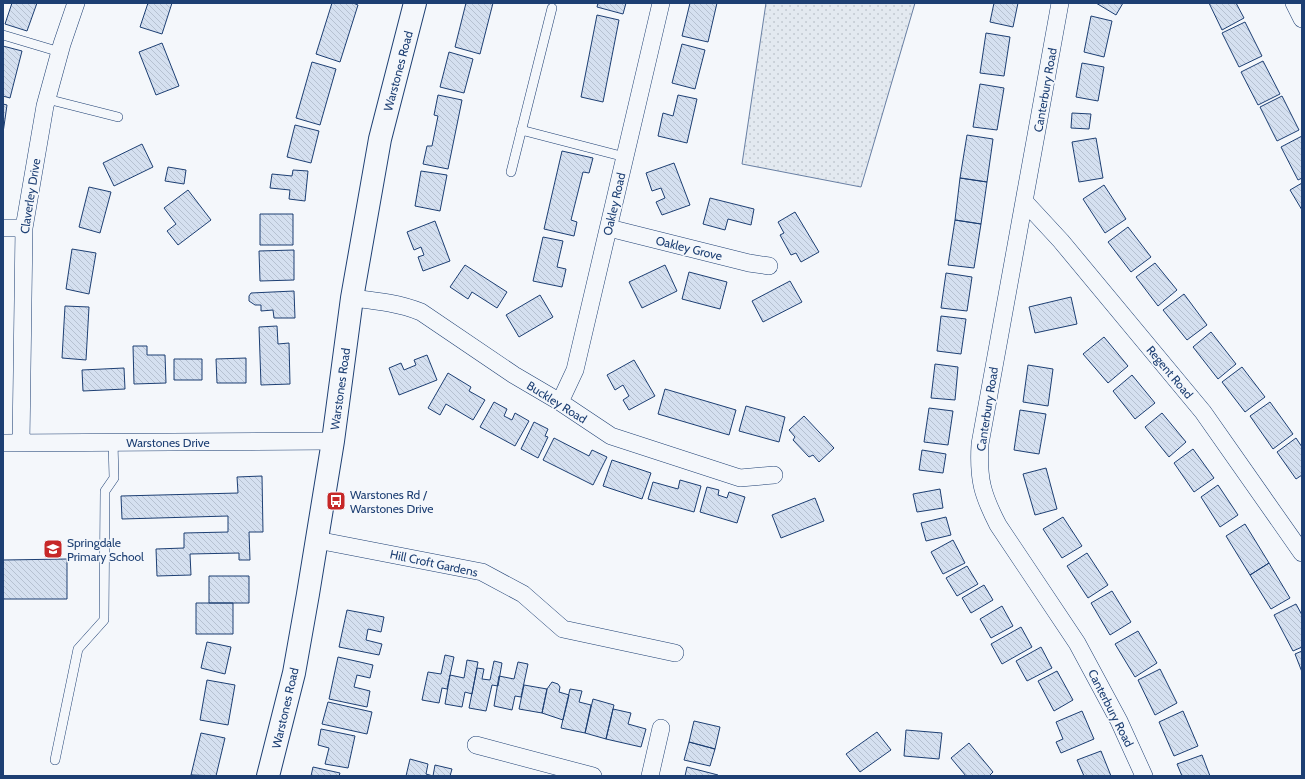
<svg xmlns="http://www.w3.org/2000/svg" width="1305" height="779" font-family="Cabin,sans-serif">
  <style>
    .green { fill: url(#green-dots); stroke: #687fa3 }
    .building { fill: url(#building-back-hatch); stroke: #1d3f73 }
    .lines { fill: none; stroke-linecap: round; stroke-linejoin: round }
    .lane-casing { stroke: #1d3f73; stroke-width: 10 }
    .street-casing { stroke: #1d3f73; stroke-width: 18 }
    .secondary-casing { stroke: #1d3f73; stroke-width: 24 }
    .lane { stroke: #f4f7fb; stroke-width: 9 }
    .street { stroke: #f4f7fb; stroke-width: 17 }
    .secondary { stroke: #f4f7fb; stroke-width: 22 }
    .labels { text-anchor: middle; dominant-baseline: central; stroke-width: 3; stroke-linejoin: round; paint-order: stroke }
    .street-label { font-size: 12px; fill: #1d3f73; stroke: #f4f7fb }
    .poi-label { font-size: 12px; fill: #1d3f73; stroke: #f4f7fb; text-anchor: start }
  </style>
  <defs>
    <pattern id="green-dots" width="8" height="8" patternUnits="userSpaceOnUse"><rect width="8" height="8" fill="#e3e9f0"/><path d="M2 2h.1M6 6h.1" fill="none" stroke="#c2c9d1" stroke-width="1.8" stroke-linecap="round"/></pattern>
    <pattern id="building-back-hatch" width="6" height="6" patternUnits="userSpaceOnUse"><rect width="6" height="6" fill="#d5e0f0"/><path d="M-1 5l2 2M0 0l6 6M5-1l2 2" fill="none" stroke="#b6c1d1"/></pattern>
  </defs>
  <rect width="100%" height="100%" fill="#f4f7fb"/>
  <path class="green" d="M 766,3 L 915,3 L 861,187 L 742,164 Z"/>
  <path class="building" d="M 12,3 L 37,3 L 27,31 L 5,24 Z
    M 148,3 L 172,3 L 162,34 L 140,27 Z
    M 332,3 L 353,3 L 358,5 L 340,62 L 316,54 Z
    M 466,3 L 493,3 L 480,54 L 455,47 Z
    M 598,3 L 626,3 L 623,14 L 597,7 Z
    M 690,3 L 717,3 L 708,42 L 682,36 Z
    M 994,3 L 1018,3 L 1013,27 L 990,22 Z
    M 1096,3 L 1123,3 L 1116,15 Z
    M 1209,3 L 1236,3 L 1244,18 L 1222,30 Z
    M 597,15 L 619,20 L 603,102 L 581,97 Z
    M 1091,16 L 1112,21 L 1104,57 L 1084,52 Z
    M 1245,22 L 1262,56 L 1239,67 L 1222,33 Z
    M 986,33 L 1010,37 L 1004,76 L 980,73 Z
    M 162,43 L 179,86 L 156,95 L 139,52 Z
    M 682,44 L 705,50 L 695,89 L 672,83 Z
    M 3,46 L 22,51 L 10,98 L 3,96 Z
    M 449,52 L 473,59 L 464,93 L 440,87 Z
    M 1263,61 L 1280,94 L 1258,105 L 1241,72 Z
    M 312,62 L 336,69 L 320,125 L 296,118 Z
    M 1082,63 L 1104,67 L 1098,101 L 1076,97 Z
    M 980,84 L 1004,88 L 997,130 L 973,127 Z
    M 438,95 L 462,100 L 448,169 L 423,164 L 427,146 L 432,146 L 438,116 L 434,115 Z
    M 678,95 L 697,99 L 687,143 L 658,136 L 663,113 L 673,116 Z
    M 1282,96 L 1299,130 L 1277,141 L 1260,107 Z
    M 3,104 L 7,105 L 3,133 Z
    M 1072,113 L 1091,114 L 1089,129 L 1071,128 Z
    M 295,125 L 319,131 L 311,163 L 287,157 Z
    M 967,135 L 993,139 L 987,182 L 960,178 Z
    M 1302,136 L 1302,178 L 1298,180 L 1281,147 Z
    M 1096,138 L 1103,178 L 1079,182 L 1072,142 Z
    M 142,144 L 153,167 L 114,186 L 103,163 Z
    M 562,151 L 593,158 L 589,173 L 583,172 L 571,220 L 577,222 L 574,236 L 544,229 Z
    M 674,163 L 690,205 L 662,215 L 656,202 L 665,198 L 661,188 L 652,191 L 646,173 Z
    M 168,167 L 186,170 L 184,184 L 165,181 Z
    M 293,170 L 308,171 L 305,201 L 289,199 L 290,190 L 270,188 L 272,174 L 292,176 Z
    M 421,171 L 447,175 L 440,211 L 415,206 Z
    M 960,178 L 987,182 L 981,224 L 955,220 Z
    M 1302,183 L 1302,210 L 1290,190 Z
    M 1104,185 L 1126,219 L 1105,233 L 1083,199 Z
    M 89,187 L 111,192 L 100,233 L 79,227 Z
    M 188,190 L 211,220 L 178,245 L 167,231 L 176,224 L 164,208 Z
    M 710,198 L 754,209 L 751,225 L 728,219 L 725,230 L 703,224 Z
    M 795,212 L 819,252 L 801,262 L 796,253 L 791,255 L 780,235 L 784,233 L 778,222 Z
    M 260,214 L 293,214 L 293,245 L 260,245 Z
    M 955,220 L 981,224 L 974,268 L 948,265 Z
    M 435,221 L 450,261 L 423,271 L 418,257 L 424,255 L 421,247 L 414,250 L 407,232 Z
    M 1128,227 L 1151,257 L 1131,272 L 1108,242 Z
    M 543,237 L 563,241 L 557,267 L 566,269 L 562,287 L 533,281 Z
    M 72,249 L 96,253 L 89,294 L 66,289 Z
    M 294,250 L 294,280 L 260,281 L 259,251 Z
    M 1155,263 L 1177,290 L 1158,306 L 1136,277 Z
    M 465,265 L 507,292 L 497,308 L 472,292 L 468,299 L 450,287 Z
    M 665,265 L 677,291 L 642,308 L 629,282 Z
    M 689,272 L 727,282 L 720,309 L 682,299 Z
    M 946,273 L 972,277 L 967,311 L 941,308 Z
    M 790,281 L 802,302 L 763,322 L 752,301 Z
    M 294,291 L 295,318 L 274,318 L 273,310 L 261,311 L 261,305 L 255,305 L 249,301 L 249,296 L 251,293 Z
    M 1184,294 L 1207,325 L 1187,340 L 1163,310 Z
    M 540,295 L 553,317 L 519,337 L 506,315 Z
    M 1071,297 L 1077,324 L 1035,333 L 1029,307 Z
    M 65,306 L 89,307 L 86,360 L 62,358 Z
    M 941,316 L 966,319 L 961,354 L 937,351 Z
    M 277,326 L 278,344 L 289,343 L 290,384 L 261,385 L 259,327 Z
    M 1211,332 L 1236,364 L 1218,379 L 1193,347 Z
    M 1104,337 L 1128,366 L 1108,383 L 1083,354 Z
    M 133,346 L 147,346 L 147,355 L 165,355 L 166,383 L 134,384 Z
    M 427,355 L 437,380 L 399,395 L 389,368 L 401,363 L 404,370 L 416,365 L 414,360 Z
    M 246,358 L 246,383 L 217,383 L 216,359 Z
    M 174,359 L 202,359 L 202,380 L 174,380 Z
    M 634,360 L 655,396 L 629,410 L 623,400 L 629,396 L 623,385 L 615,390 L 607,375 Z
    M 935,364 L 958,367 L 955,400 L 931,398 Z
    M 1028,365 L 1053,369 L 1048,406 L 1023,402 Z
    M 1242,367 L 1265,397 L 1245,412 L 1222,382 Z
    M 124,368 L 125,389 L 83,391 L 82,370 Z
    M 448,373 L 471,387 L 469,391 L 485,400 L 473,420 L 446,404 L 440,415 L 428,408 Z
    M 1132,375 L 1155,403 L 1135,419 L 1113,391 Z
    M 665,389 L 736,410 L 729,435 L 658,414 Z
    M 494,402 L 507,409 L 504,416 L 512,420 L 515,413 L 529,421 L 515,446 L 480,427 Z
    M 1270,402 L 1293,434 L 1273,449 L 1250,416 Z
    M 746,406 L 785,417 L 779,442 L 739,431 Z
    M 929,408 L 953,411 L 948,445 L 924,442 Z
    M 1020,410 L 1046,414 L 1039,454 L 1014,450 Z
    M 1162,413 L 1186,442 L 1169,457 L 1145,427 Z
    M 804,416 L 834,448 L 819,462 L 813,455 L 809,457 L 793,440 L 795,437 L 789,430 Z
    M 534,422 L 548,429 L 545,436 L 548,437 L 538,458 L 521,449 Z
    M 554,438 L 589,456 L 592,450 L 607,457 L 593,485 L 543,460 Z
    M 1296,438 L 1302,447 L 1302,475 L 1296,479 L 1277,452 Z
    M 1193,449 L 1214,478 L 1194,492 L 1174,463 Z
    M 922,450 L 946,454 L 943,473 L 919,470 Z
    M 612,460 L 651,473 L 642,499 L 603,486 Z
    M 1046,468 L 1057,509 L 1035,515 L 1023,474 Z
    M 262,476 L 263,532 L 249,532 L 250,560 L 239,560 L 239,553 L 190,554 L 191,575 L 157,576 L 156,549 L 184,548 L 184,533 L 228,532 L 228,516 L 122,519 L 121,496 L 238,493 L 237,477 Z
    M 680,480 L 701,486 L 694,512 L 648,499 L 653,482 L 678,489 Z
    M 1218,485 L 1238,515 L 1220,527 L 1201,497 Z
    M 707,487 L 719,490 L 718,495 L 727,498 L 729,492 L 745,497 L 737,523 L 700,512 Z
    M 940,489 L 943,508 L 917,512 L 913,494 Z
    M 815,498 L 824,521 L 781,538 L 772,515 Z
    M 946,517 L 951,535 L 926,541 L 921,523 Z
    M 1063,517 L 1082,546 L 1062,558 L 1043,529 Z
    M 1245,524 L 1269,563 L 1250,575 L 1226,536 Z
    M 953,540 L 965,563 L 943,574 L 931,552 Z
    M 1087,553 L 1108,585 L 1088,598 L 1067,566 Z
    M 67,559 L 67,599 L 3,599 L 3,560 Z
    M 1269,563 L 1290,598 L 1271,609 L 1250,575 Z
    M 967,566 L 978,584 L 957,596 L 946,578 Z
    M 209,576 L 249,576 L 249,603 L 209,603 Z
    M 984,585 L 993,600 L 971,613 L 962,598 Z
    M 1112,591 L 1131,622 L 1110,635 L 1091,603 Z
    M 196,603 L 233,603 L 233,634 L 196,634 Z
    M 1296,604 L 1302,615 L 1302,647 L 1293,651 L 1274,615 Z
    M 1002,606 L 1013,626 L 991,638 L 980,619 Z
    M 347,610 L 384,617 L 381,632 L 368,629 L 366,640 L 382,644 L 379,655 L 339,647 Z
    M 1021,627 L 1032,647 L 1002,664 L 991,644 Z
    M 1138,631 L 1157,663 L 1135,677 L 1115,644 Z
    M 207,642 L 231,647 L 225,674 L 201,668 Z
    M 1041,647 L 1052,668 L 1027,681 L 1016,661 Z
    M 1302,651 L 1302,672 L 1295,654 Z
    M 445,655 L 454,657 L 447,689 L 442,688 L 439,703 L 422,700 L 428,672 L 441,674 Z
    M 338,657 L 373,665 L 370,678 L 357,675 L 354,687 L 370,691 L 367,707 L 329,699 Z
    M 467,660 L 478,662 L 472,694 L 465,692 L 462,707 L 445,704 L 450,675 L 464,678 Z
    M 494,661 L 502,663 L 498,686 L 492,685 L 486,711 L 469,708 L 477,668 L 484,669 L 482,679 L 490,680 Z
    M 518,662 L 528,664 L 521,697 L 515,696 L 512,710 L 494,706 L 499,676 L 514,679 Z
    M 1160,669 L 1177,703 L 1155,715 L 1138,680 Z
    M 1057,671 L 1073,700 L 1054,711 L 1038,681 Z
    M 207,680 L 235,685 L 228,725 L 200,720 Z
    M 552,682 L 558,684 L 560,687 L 559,692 L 569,695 L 563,720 L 542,713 L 547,689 Z
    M 524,685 L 547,689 L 542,713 L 519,709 Z
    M 570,689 L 582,691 L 579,702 L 591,705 L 585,733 L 561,728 Z
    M 593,699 L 614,705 L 606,739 L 585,733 Z
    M 328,702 L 372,712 L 367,734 L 322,724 Z
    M 613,709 L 631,713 L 628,724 L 646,729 L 641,747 L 606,739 Z
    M 1082,711 L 1094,739 L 1061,753 L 1056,742 L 1063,739 L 1056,722 Z
    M 1183,711 L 1198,746 L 1174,756 L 1159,722 Z
    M 694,721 L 720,727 L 715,749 L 689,742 Z
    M 321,729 L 355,736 L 348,768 L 325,764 L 329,748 L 318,745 Z
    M 906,730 L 942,733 L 939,759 L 904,756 Z
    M 877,732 L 891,750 L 860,772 L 846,754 Z
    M 201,733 L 225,738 L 216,776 L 191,775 Z
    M 689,742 L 715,749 L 710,766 L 684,760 Z
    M 969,743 L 993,772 L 989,776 L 966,776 L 951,758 Z
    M 1101,751 L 1111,776 L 1084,776 L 1077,760 Z
    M 1202,755 L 1210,776 L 1182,776 L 1177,764 Z
    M 410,759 L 428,764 L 426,774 L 433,776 L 406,776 Z
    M 435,765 L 452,769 L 450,776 L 433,776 Z
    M 313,767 L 340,773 L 339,776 L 311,776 Z
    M 687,767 L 718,775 L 718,776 L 685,776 Z"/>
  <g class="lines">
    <g class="lane-casing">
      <path id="lane" d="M 3,35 L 60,52
        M 47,99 L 118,117
        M 521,130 L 625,157
        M 511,172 L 552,8
        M 55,760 L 78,649 L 104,620 L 105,491 L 114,478 L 113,442"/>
    </g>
    <g class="street-casing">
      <path id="street" d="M 1060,3 L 980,444 C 978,479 982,494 998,525 L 1077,643 L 1119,721 L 1144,776
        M 1294,3 L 1302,19
        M 1024,201 L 1061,241 L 1203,412 L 1302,553
        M 3,228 L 24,228
        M 609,228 L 749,263 L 769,266
        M 352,298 C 377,301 398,303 421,312 L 514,375 L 560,402 L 611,436 L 740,478 L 774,475
        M 560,402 L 575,370 L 661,3
        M 3,443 L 333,441
        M 21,443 L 24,228 L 45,106 L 62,44 L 76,3
        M 317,540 L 482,572 L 523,594 L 563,629 L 675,653
        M 476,745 L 593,776
        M 650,776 L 661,728"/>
    </g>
    <g class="secondary-casing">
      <path id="secondary" d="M 268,776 L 294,673 L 308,594 L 333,441 L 352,298 L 380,139 L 415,3"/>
    </g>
    <use href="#lane" class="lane"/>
    <use href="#street" class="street"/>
    <use href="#secondary" class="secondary"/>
  </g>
  <defs>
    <g id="bus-square" transform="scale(1)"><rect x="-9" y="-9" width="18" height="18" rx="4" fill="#c62828" stroke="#f4f7fb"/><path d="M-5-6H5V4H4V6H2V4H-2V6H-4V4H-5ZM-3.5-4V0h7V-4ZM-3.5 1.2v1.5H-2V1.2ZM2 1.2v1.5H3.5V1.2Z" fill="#fff"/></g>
    <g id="school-square" transform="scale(1)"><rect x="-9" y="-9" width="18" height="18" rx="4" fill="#c62828" stroke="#f4f7fb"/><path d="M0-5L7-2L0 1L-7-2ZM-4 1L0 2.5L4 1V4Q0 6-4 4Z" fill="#fff"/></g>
  </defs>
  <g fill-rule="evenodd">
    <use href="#bus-square" x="336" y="501"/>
    <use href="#school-square" x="53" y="549"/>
  </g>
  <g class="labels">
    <g class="street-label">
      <text transform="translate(398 71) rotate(-75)">Warstones Road</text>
      <text transform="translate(1045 90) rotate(-80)">Canterbury Road</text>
      <text transform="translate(30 196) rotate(-81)">Claverley Drive</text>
      <text transform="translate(614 204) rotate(-77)">Oakley Road</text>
      <text transform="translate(689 248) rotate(14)">Oakley Grove</text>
      <text transform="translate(1170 372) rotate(50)">Regent Road</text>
      <text transform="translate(340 389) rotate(-82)">Warstones Road</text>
      <text transform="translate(557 402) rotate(32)">Buckley Road</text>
      <text transform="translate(987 409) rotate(-81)">Canterbury Road</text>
      <text x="168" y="442">Warstones Drive</text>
      <text transform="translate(434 563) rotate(12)">Hill Croft Gardens</text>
      <text transform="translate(285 708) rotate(-77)">Warstones Road</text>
      <text transform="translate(1111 708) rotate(63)">Canterbury Road</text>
    </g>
    <g class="poi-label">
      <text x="350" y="494">Warstones Rd /<tspan x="350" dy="14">Warstones Drive</tspan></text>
      <text x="67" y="542">Springdale<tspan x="67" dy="14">Primary School</tspan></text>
    </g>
  </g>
  <rect width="1305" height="779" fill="none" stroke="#1d3f73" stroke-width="8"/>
</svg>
